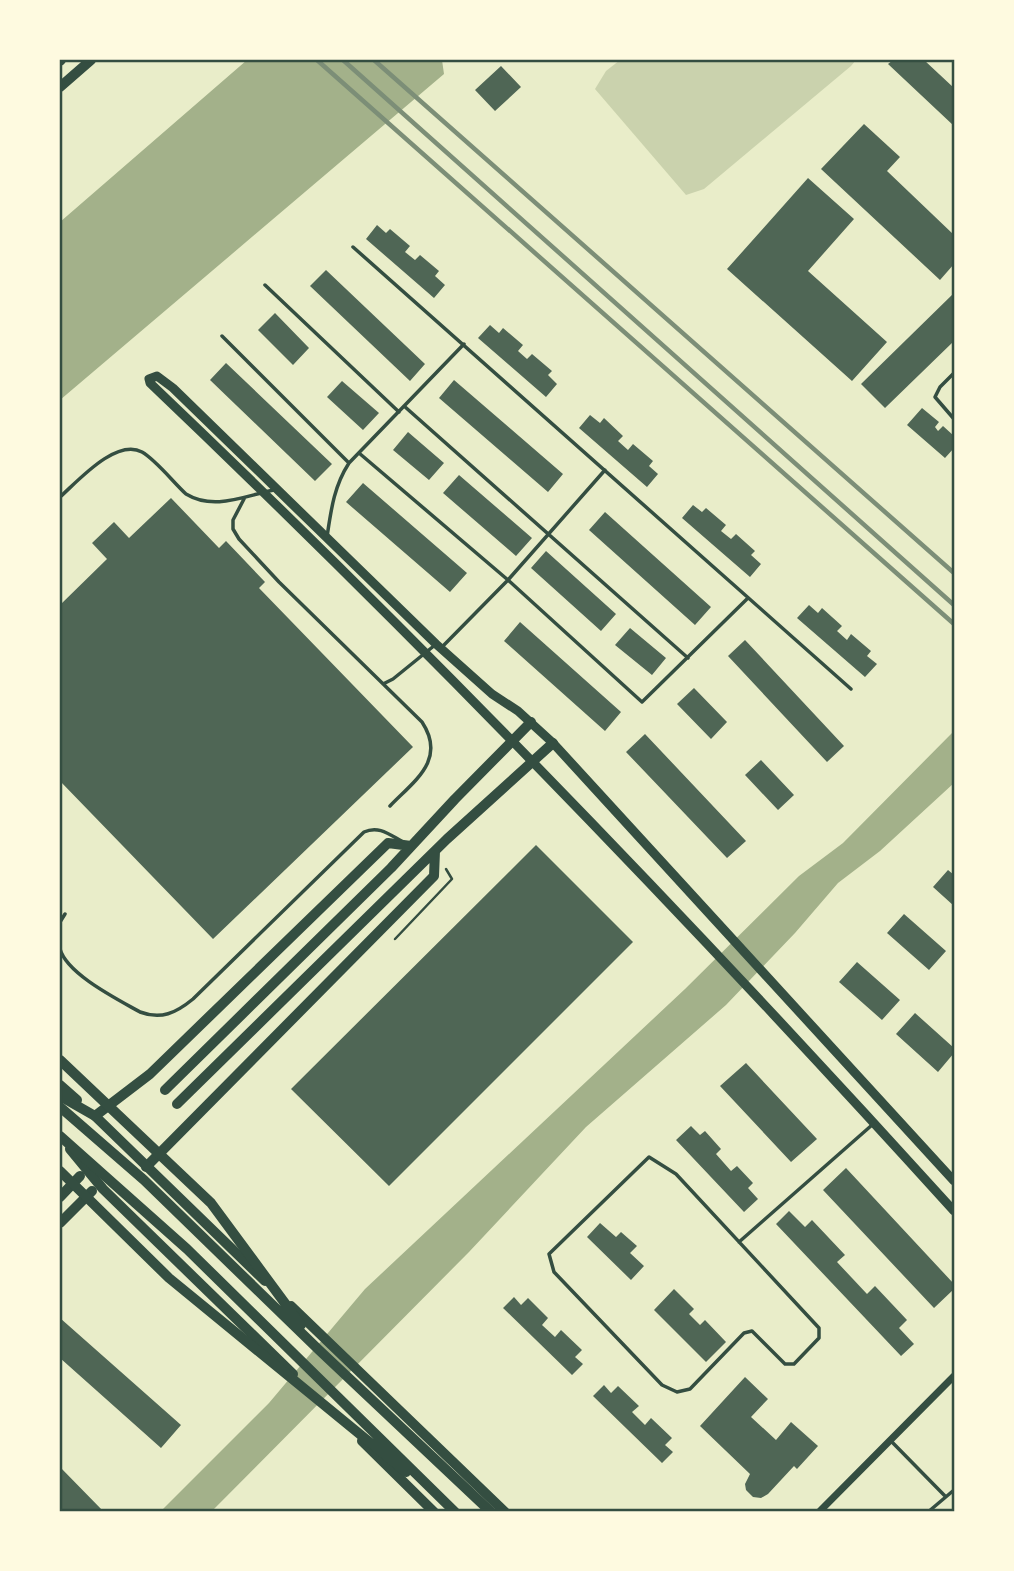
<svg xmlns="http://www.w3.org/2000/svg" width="1014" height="1571" font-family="Quicksand,sans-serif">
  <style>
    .green { fill: #cad2ad }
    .water { fill: #a3b18a }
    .building { fill: #4f6655 }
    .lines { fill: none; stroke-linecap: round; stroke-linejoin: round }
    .path { stroke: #344e41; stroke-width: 2.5 }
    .service { stroke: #344e41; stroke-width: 3.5 }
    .minor { stroke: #344e41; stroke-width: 7 }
    .tertiary { stroke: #344e41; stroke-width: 9 }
    .secondary { stroke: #344e41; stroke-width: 10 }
    .primary { stroke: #344e41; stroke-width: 10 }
    .trunk { stroke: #344e41; stroke-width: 10 }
    .rail { stroke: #7c8e77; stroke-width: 4.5 }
    .neatline { fill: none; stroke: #344e41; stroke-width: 2.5 }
  </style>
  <rect width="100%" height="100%" fill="#e9edc9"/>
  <path class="green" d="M 620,60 L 856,60 L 851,66 L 704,189 L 686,195 L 595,89 L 606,71 Z"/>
  <path class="water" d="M 247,60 L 442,60 L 444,74 L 60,400 L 60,222 Z
    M 954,731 L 954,783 L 880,851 L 838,883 L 795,933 L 726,1005 L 586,1127 L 469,1252 L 212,1511 L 160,1512 L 269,1403 L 365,1289 L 685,989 L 799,876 L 843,843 Z"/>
  <path class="building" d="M 893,60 L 924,60 L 954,88 L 954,126 L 888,64 Z
    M 501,66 L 521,87 L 495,111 L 475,90 Z
    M 864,124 L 900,157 L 887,171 L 954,235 L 954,264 L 940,280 L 821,169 Z
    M 808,178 L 854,219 L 808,271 L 887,342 L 852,381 L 727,269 Z
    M 377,225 L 386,233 L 390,229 L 410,246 L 405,252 L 415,260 L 420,255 L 439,271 L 435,276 L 445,285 L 434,298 L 366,239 Z
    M 326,270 L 425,364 L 410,381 L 310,286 Z
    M 954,293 L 954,341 L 885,408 L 861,384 Z
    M 275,313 L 309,348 L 293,365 L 258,330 Z
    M 490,325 L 499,333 L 503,328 L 523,345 L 518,351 L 527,359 L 532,354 L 552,371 L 548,375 L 557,384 L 546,397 L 478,338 Z
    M 226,363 L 332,464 L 315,481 L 210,380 Z
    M 454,380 L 563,474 L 548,492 L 439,398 Z
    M 342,381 L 379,413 L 363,430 L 327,397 Z
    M 922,408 L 939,422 L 935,427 L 938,431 L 943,426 L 954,436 L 954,448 L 945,458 L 907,425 Z
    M 590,415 L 600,423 L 604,418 L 623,436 L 618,441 L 628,450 L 633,444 L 653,461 L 649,466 L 658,474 L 647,487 L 579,428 Z
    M 408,432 L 444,463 L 429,480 L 393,450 Z
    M 459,475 L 532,538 L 516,556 L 443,493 Z
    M 363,483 L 467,573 L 450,592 L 346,502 Z
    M 171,498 L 219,548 L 226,541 L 265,582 L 259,588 L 413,747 L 213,939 L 60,781 L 60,605 L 107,559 L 92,543 L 114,522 L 129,538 Z
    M 693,505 L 702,512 L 706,508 L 726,525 L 721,531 L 731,539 L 736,534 L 755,551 L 751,555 L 761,564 L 750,577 L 682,518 Z
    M 605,512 L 711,607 L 695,625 L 589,530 Z
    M 546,551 L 616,614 L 601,631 L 531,568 Z
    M 809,605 L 818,613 L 822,608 L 842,626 L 837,631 L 847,640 L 851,634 L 871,651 L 867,656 L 877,664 L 865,677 L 797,618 Z
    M 520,622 L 621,712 L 605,731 L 504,641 Z
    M 630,628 L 666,658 L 652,675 L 615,645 Z
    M 745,640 L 844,746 L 827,762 L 728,656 Z
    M 694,688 L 727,722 L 711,739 L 677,704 Z
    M 645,734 L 746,841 L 727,858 L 626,752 Z
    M 761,760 L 794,795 L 778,810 L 745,775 Z
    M 536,845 L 633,942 L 389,1186 L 291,1089 Z
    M 948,870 L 954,875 L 954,906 L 933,887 Z
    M 904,914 L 946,951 L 929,970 L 887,933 Z
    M 857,962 L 900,1000 L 882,1020 L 839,982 Z
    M 915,1013 L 954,1048 L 954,1053 L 938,1072 L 896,1034 Z
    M 746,1063 L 817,1139 L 791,1162 L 720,1086 Z
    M 691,1126 L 700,1135 L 705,1131 L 721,1149 L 716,1154 L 731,1171 L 737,1166 L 753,1183 L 748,1188 L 758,1199 L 744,1212 L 676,1140 Z
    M 846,1168 L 954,1284 L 954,1289 L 934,1308 L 823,1190 Z
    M 789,1211 L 805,1227 L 812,1220 L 845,1255 L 837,1262 L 867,1294 L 875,1286 L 907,1320 L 899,1328 L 914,1344 L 901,1356 L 776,1224 Z
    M 600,1223 L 616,1237 L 621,1232 L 637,1246 L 630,1253 L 644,1266 L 631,1280 L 587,1237 Z
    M 674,1289 L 694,1309 L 689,1314 L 700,1325 L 705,1320 L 726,1342 L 706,1362 L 654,1310 Z
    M 514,1297 L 521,1305 L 528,1298 L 548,1318 L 542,1325 L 555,1337 L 561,1330 L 582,1350 L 575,1357 L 583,1364 L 572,1375 L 503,1308 Z
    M 60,1318 L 181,1425 L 161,1448 L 60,1358 Z
    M 745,1377 L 768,1399 L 751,1417 L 776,1440 L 791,1422 L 818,1446 L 797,1469 L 794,1466 L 768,1494 L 761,1498 L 753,1497 L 746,1490 L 745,1484 L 750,1474 L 700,1426 Z
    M 604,1385 L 611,1393 L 618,1386 L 639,1406 L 632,1412 L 645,1425 L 651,1418 L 672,1438 L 665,1445 L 673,1452 L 662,1463 L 593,1396 Z
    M 60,1467 L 104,1512 L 60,1512 Z"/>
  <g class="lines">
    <path class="path" d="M 395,939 L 452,879 L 446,869"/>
    <path class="service" d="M 353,247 L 851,689
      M 265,285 L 399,412
      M 222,336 L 349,463
      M 954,373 L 940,387 L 935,397 L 954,419
      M 404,406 L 688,658
      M 359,453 L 508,580 L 642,702 L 748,598
      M 60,497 C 78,481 116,438 142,452 C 156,460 173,482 186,494 C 214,511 244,496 274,490
      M 244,499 L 233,520 L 233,529 L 239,539 L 279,582 L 422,722 C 447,760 414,781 390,806
      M 327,537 C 331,510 334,486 349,463 L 464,344
      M 442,647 L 508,580 L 605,470
      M 383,684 L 393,679 L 435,645
      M 60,922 L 65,914
      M 60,949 C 67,974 117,999 140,1012 C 161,1020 176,1013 193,999 L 364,832 C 379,825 390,835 403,842
      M 649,1157 L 676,1174 L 819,1328 L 819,1338 L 794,1364 L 785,1364 L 752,1331 L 744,1333 L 690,1389 L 677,1392 L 662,1385 L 554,1272 L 549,1254 Z
      M 739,1242 L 872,1125
      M 890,1440 L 945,1496
      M 928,1512 L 954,1490"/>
    <path class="minor" d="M 819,1512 L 954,1376"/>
    <path class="tertiary" d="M 954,1181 L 553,743 L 518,711 L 492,694 L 436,644 L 173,388 L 157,376 L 149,379 L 150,383 C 429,649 696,926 954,1211"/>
    <path class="secondary" d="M 165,1090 L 391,868 L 455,799 L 531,722
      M 177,1104 L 447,839 L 553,743
      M 95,1116 L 150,1074 L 388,843 L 411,846
      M 146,1167 L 434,876 L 435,851
      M 60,1197 L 80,1176
      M 60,1223 L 92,1191"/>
    <path class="primary" d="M 60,87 L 91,60
      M 60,1085 L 77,1100
      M 60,1096 L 95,1116 L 265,1281
      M 70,1149 L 103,1189 L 293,1374
      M 291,1306 L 505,1512
      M 362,1441 L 434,1512"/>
    <path class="trunk" d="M 60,61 L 61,60
      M 60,1060 L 211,1203 L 301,1325
      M 60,1107 L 144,1180 L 319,1350 L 491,1512
      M 60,1136 L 187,1249 L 455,1512
      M 60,1171 L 169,1278 L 406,1472"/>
    <path class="rail" d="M 317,60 L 954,624
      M 343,60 L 954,605
      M 374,60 L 954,573"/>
  </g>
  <rect width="1014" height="1571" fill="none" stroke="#fefae0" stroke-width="122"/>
  <rect x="61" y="61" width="892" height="1449" class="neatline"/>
</svg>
